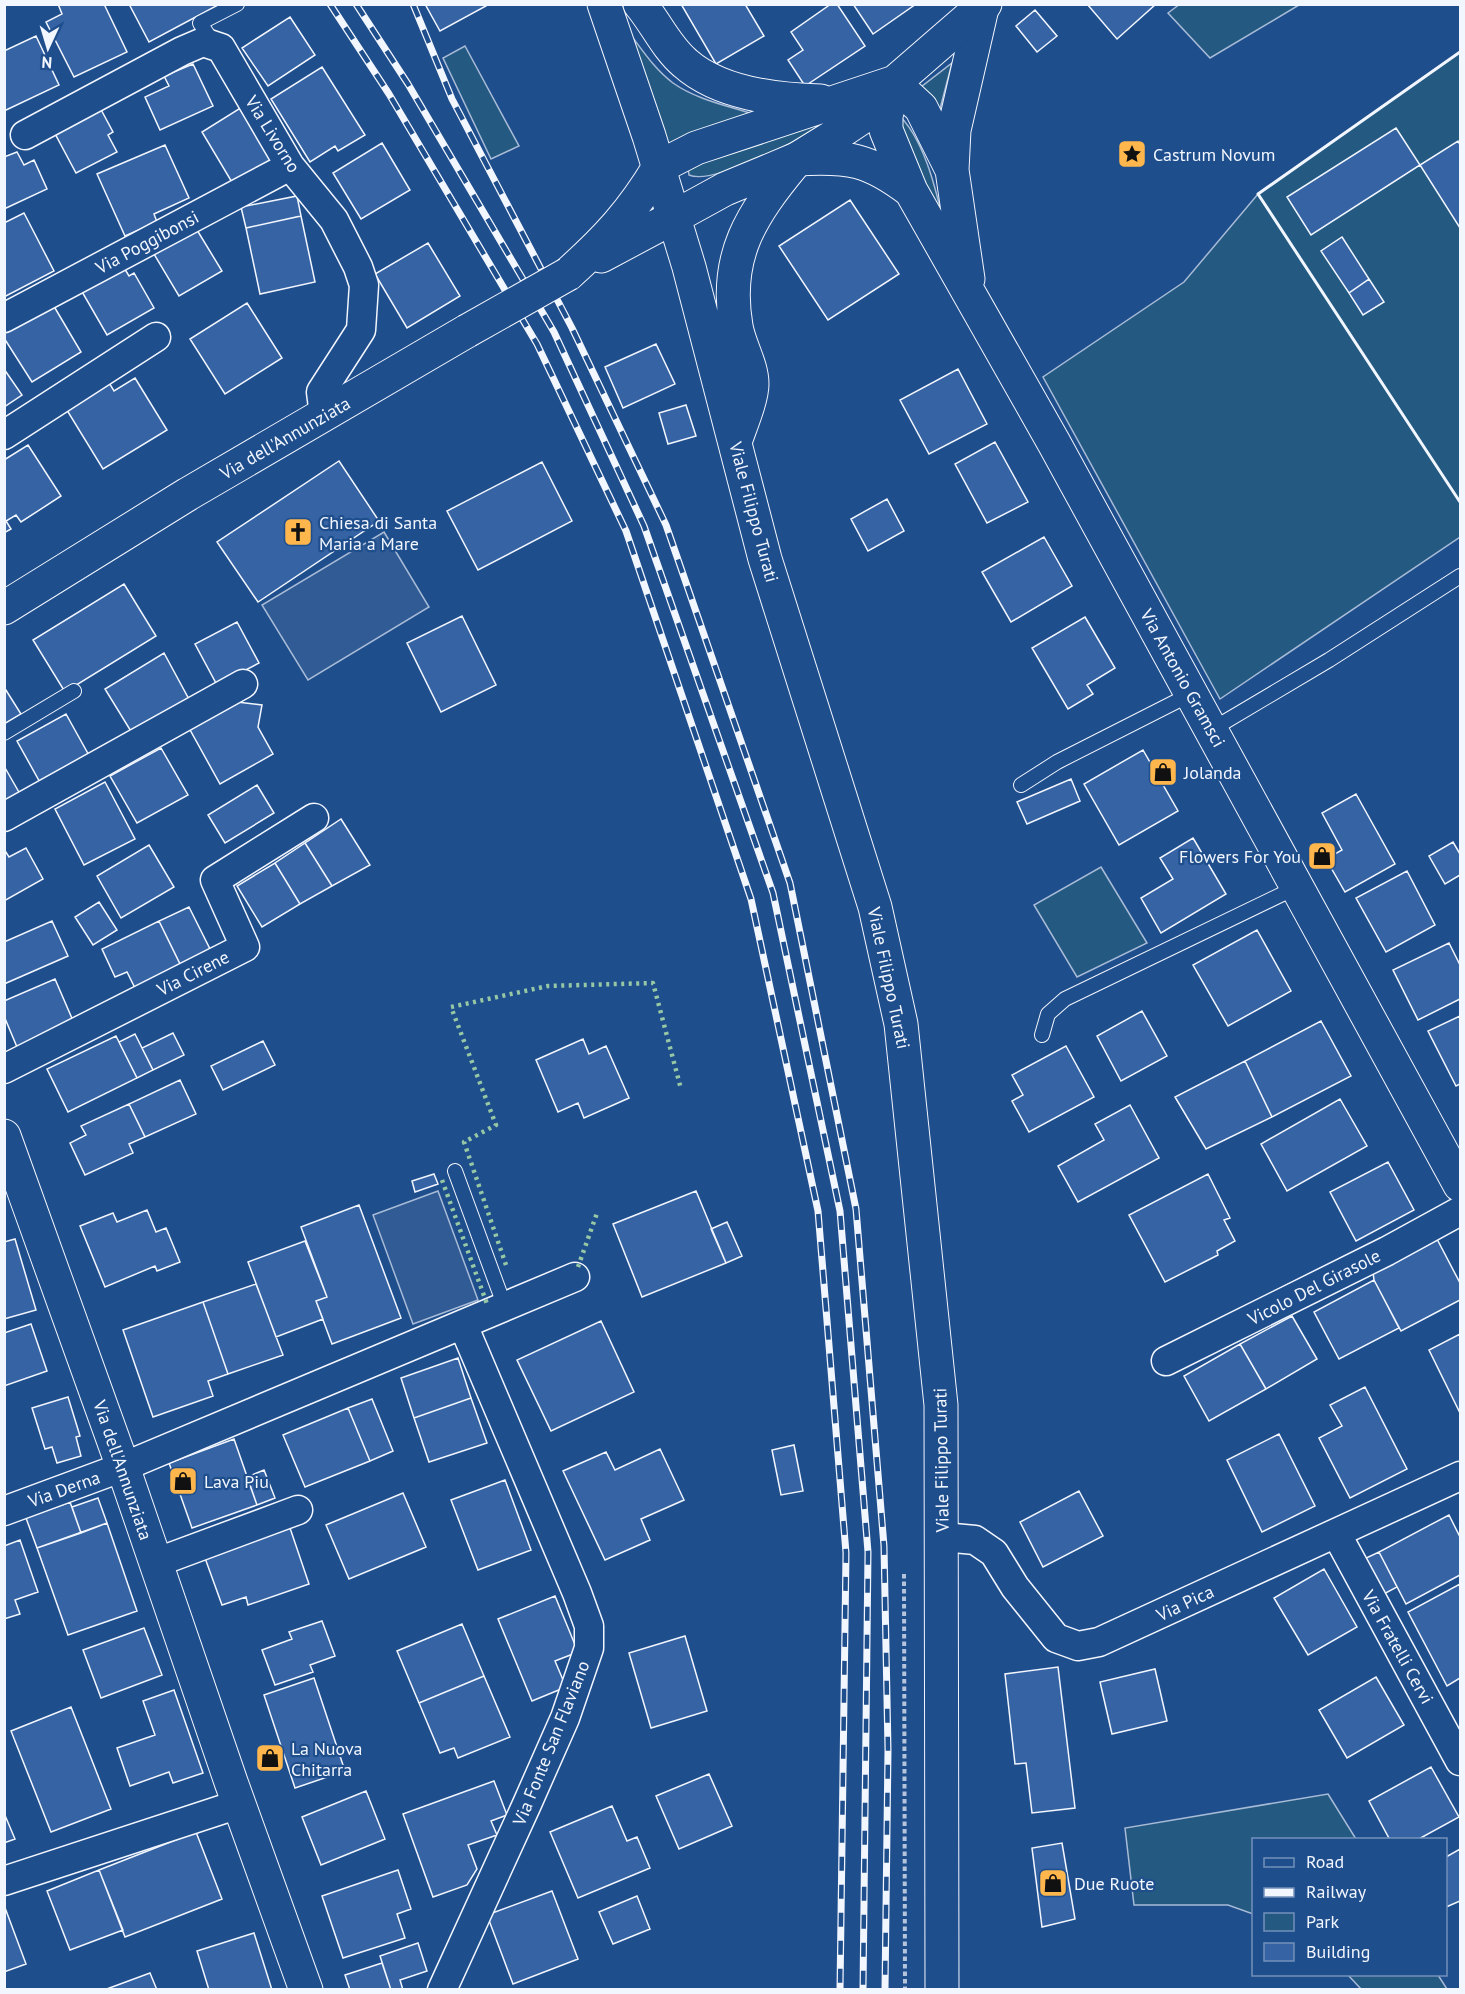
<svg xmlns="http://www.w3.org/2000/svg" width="1465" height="1994" font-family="'PT Sans',sans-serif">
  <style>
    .green { fill: #245a82; stroke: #a8bbd7; stroke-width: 1.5 }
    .parking { fill: #305b95; stroke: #a8bbd7; stroke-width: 1.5 }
    .building { fill: #3563a3; stroke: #f2f6ff; stroke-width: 1.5 }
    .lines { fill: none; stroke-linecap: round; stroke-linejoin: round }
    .lane-casing { stroke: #f2f6ff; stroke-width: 16 }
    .street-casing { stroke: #f2f6ff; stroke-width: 31 }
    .secondary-casing { stroke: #f2f6ff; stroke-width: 35 }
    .primary-casing { stroke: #f2f6ff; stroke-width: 35 }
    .path { stroke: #b3c4dc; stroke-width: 4; stroke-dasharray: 4.5 3; stroke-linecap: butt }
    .lane { stroke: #1f4e8c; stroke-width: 14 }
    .street { stroke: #1f4e8c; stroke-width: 28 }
    .secondary { stroke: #1f4e8c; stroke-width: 33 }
    .primary { stroke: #1f4e8c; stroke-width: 33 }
    .rail-casing { stroke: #f2f6ff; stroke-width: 7 }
    .rail { stroke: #1f4e8c; stroke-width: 4.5; stroke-dasharray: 14; stroke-linecap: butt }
    .secondary-bridge-casing { stroke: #f2f6ff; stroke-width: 35; stroke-linecap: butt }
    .secondary-bridge { stroke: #1f4e8c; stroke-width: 33 }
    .hedge { stroke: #97c8a6; stroke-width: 4.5; stroke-dasharray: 3 4.5; stroke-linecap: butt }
    .wall { stroke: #f2f6ff; stroke-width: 3 }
    .labels { text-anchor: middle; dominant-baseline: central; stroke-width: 4.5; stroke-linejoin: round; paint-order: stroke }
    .street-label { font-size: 18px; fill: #f2f6ff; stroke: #1f4e8c }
    .poi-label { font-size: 18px; fill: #f2f6ff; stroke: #1f4e8c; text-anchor: start }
  </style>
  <rect width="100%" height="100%" fill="#1f4e8c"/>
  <path class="green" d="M 1180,4 L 1299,4 L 1299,5 L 1210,58 L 1168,13 Z
    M 627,30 C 641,48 654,69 673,83 C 697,100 729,106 756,115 L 666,146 Z
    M 465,46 L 519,146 L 491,159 L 443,58 Z
    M 1460,52 L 1460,537 L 1220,699 L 1043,377 L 1184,282 L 1258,194 Z
    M 952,63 L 935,128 L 912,94 Z
    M 847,112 C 821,128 716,187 689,175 L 688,168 Z
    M 896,112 C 925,139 936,190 945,228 L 943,230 Z
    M 1101,867 L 1147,943 L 1077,977 L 1034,905 Z
    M 1328,1794 L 1356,1839 L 1254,1840 L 1253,1914 L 1228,1905 L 1134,1905 L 1125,1828 Z
    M 1348,1975 L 1438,1975 L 1447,1989 L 1361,1989 Z"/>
  <path class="parking" d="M 384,532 L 429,607 L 308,680 L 262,605 Z
    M 438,1191 L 478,1300 L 413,1324 L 373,1215 Z"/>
  <path class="building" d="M 104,4 L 127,52 L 74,77 L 46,22 L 62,14 L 58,4 Z
    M 129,4 L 220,4 L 149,42 Z
    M 425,4 L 485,4 L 486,6 L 440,31 Z
    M 681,4 L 745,4 L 764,36 L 716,64 Z
    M 831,4 L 837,4 L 865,46 L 805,86 L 788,60 L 803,50 L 791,32 Z
    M 853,4 L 916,4 L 873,34 Z
    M 1087,4 L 1156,4 L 1117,39 Z
    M 1035,10 L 1057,36 L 1037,52 L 1016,26 Z
    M 290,17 L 315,55 L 268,86 L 242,48 Z
    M 36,36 L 59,85 L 4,111 L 4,51 Z
    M 193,64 L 213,106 L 160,130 L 145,97 L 169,86 L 164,76 Z
    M 322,67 L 365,135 L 338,151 L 335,146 L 310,162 L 271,99 Z
    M 98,104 L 113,132 L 108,135 L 117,152 L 76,173 L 52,128 Z
    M 242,107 L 274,159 L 233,184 L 202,132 Z
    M 1396,128 L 1420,165 L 1311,235 L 1287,197 Z
    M 1458,141 L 1460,145 L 1460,228 L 1420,165 Z
    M 382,143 L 410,190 L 361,219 L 333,173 Z
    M 165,145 L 189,198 L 154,214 L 157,222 L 125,236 L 97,174 Z
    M 17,152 L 24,165 L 34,160 L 47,189 L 4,209 L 4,157 Z
    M 297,196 L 301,216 L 246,228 L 241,207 Z
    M 850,200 L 899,274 L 828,320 L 779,246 Z
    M 24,213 L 54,271 L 4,297 L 4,223 Z
    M 301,216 L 315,282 L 260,294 L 246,228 Z
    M 197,230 L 222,271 L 179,296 L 151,249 Z
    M 1342,237 L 1369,279 L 1349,293 L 1321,251 Z
    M 428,243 L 460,296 L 407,328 L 375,274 Z
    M 123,266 L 129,276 L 134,273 L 154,308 L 107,335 L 81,290 Z
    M 1369,279 L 1384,302 L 1363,315 L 1349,293 Z
    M 52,303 L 81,352 L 32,382 L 4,338 L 4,332 Z
    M 247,303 L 282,358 L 225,394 L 190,339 Z
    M 656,344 L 675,384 L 623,408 L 605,367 Z
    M 4,369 L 22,395 L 4,407 Z
    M 958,369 L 987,424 L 929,454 L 900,400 Z
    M 135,378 L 167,430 L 103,469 L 65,407 L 108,381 L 114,391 Z
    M 686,405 L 696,436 L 668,444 L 659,413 Z
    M 995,442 L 1028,502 L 987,523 L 955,464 Z
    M 28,445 L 61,496 L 21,522 L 16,515 L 6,521 L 11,529 L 4,533 L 4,460 Z
    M 339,461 L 379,521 L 258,602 L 217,542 Z
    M 542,462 L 572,521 L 478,570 L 447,511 Z
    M 887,499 L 904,531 L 868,551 L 851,519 Z
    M 1044,537 L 1072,586 L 1011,622 L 982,572 Z
    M 124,584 L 156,636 L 65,692 L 33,640 Z
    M 462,616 L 496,685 L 441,712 L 407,643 Z
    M 1085,617 L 1115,668 L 1087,685 L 1093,694 L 1068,709 L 1032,648 Z
    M 237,622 L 259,663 L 217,685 L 195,644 Z
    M 164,653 L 191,703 L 132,733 L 105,689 Z
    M 4,687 L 21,714 L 4,724 Z
    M 237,702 L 262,705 L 258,727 L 273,754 L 220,784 L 189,728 Z
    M 66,714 L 91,759 L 42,786 L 17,741 Z
    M 161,748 L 188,795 L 137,823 L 110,776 Z
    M 1143,750 L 1178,811 L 1119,845 L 1084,784 Z
    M 4,766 L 24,801 L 4,812 Z
    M 1071,779 L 1080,801 L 1027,824 L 1017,802 Z
    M 105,782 L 135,839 L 84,865 L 55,809 Z
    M 257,785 L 274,813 L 225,843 L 208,815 Z
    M 1356,794 L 1395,864 L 1345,892 L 1326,859 L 1342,850 L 1322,813 Z
    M 341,819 L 370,865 L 332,886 L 305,843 Z
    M 1193,838 L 1226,894 L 1161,933 L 1141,898 L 1173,879 L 1160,858 Z
    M 1453,842 L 1460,854 L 1460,875 L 1445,884 L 1429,856 Z
    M 305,843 L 332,886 L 300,904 L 275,863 Z
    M 149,845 L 174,887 L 121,918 L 97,876 Z
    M 26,848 L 43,879 L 4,901 L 4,849 L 9,857 Z
    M 275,863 L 300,904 L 262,927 L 237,886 Z
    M 1407,871 L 1435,925 L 1386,952 L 1356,898 Z
    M 99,902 L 117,930 L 93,945 L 75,917 Z
    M 189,907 L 211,951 L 181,966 L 159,921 Z
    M 52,921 L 68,956 L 4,984 L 4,942 Z
    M 159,921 L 181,966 L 135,988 L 127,972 L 115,977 L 102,949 Z
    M 1257,930 L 1291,991 L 1228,1026 L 1193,965 Z
    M 1449,943 L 1460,965 L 1460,999 L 1418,1020 L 1393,970 Z
    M 55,979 L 74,1023 L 17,1047 L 4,1016 L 4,1001 Z
    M 1142,1011 L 1167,1056 L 1121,1081 L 1097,1036 Z
    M 1460,1016 L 1460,1084 L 1456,1086 L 1428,1031 Z
    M 1321,1021 L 1351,1076 L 1272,1117 L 1245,1061 Z
    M 173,1033 L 184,1055 L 153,1070 L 142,1048 Z
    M 135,1034 L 153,1070 L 137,1078 L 119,1042 Z
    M 116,1036 L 137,1078 L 68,1112 L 47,1069 Z
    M 583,1039 L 589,1054 L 606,1046 L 629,1098 L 584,1118 L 578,1103 L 558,1112 L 536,1060 Z
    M 263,1041 L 275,1065 L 223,1090 L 211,1066 Z
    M 1066,1046 L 1094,1097 L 1029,1132 L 1012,1101 L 1023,1095 L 1012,1075 Z
    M 1245,1061 L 1272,1117 L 1206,1149 L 1175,1097 Z
    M 180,1080 L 196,1114 L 145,1137 L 129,1104 Z
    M 1340,1099 L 1367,1146 L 1287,1191 L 1261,1144 Z
    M 129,1104 L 145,1137 L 129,1144 L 133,1153 L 85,1175 L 70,1143 L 86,1135 L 81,1126 Z
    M 1130,1105 L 1159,1158 L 1078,1202 L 1058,1166 L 1104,1140 L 1095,1124 Z
    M 1388,1162 L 1414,1210 L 1356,1241 L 1330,1192 Z
    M 434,1174 L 438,1184 L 415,1192 L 412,1181 Z
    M 1208,1174 L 1230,1218 L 1224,1220 L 1235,1241 L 1217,1251 L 1218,1255 L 1165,1282 L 1129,1215 Z
    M 696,1191 L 726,1263 L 642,1297 L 613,1224 Z
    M 359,1205 L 401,1318 L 332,1344 L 316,1301 L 327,1297 L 301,1227 Z
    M 147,1210 L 156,1232 L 166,1228 L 180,1262 L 157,1271 L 155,1266 L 105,1287 L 80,1226 L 113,1213 L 117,1222 Z
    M 727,1222 L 742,1256 L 726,1263 L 711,1229 Z
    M 15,1239 L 36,1310 L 4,1319 L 4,1242 Z
    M 1437,1239 L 1460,1283 L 1460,1300 L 1401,1331 L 1374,1280 L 1373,1272 Z
    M 305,1241 L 327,1297 L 316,1301 L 323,1319 L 276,1337 L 248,1262 Z
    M 1374,1280 L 1399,1328 L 1339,1359 L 1314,1312 Z
    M 256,1284 L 283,1355 L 228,1374 L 203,1302 Z
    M 203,1302 L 228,1374 L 208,1381 L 213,1396 L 153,1417 L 123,1330 Z
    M 1292,1316 L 1317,1359 L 1266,1389 L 1240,1344 Z
    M 601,1321 L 634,1392 L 551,1431 L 517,1360 Z
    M 31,1324 L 47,1371 L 4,1386 L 4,1333 Z
    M 1460,1334 L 1460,1413 L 1429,1350 Z
    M 1240,1344 L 1266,1389 L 1209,1421 L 1184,1376 Z
    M 458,1358 L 471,1398 L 414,1418 L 401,1378 Z
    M 1365,1387 L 1407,1469 L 1350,1498 L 1319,1438 L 1342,1426 L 1330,1405 Z
    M 68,1397 L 80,1436 L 76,1437 L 81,1456 L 57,1463 L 52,1447 L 45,1449 L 32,1408 Z
    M 471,1398 L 487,1443 L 429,1462 L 414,1418 Z
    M 372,1399 L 393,1451 L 370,1461 L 348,1408 Z
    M 348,1408 L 370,1461 L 305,1487 L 283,1435 Z
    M 1279,1434 L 1315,1506 L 1262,1532 L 1227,1460 Z
    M 234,1439 L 257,1505 L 192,1528 L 169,1463 Z
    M 794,1445 L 803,1491 L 781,1495 L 772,1450 Z
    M 660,1449 L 684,1500 L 641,1519 L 650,1540 L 605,1560 L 563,1471 L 606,1452 L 615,1470 Z
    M 264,1470 L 275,1498 L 257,1505 L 247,1477 Z
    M 505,1480 L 531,1550 L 478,1570 L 451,1500 Z
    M 1079,1491 L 1103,1536 L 1043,1567 L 1020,1522 Z
    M 403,1493 L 426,1547 L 349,1579 L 326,1525 Z
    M 98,1498 L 107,1523 L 81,1533 L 72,1507 Z
    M 70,1502 L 81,1533 L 37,1548 L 26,1518 Z
    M 1449,1515 L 1460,1537 L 1460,1575 L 1406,1604 L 1379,1552 Z
    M 107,1523 L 137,1611 L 68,1635 L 37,1548 Z
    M 290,1528 L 309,1584 L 248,1605 L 246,1597 L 222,1605 L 205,1558 Z
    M 20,1540 L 38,1592 L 15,1600 L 20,1614 L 4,1619 L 4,1546 Z
    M 1379,1552 L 1397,1587 L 1382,1595 L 1364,1559 Z
    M 1324,1569 L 1357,1627 L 1308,1655 L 1274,1598 Z
    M 1460,1584 L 1460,1678 L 1447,1686 L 1408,1612 Z
    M 555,1596 L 578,1652 L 555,1661 L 566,1687 L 532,1701 L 498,1619 Z
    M 322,1621 L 335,1656 L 310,1665 L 313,1672 L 275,1685 L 262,1650 L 292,1639 L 289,1632 Z
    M 462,1624 L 484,1676 L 419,1703 L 397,1651 Z
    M 144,1628 L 162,1675 L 101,1698 L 83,1650 Z
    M 685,1636 L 707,1711 L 651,1728 L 629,1653 Z
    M 1058,1667 L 1075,1808 L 1032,1813 L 1026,1763 L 1015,1764 L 1005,1674 Z
    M 1155,1669 L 1167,1721 L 1112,1734 L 1100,1682 Z
    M 484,1676 L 510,1737 L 458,1758 L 454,1748 L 440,1753 L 419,1703 Z
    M 1376,1677 L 1404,1725 L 1347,1758 L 1319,1710 Z
    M 314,1678 L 345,1771 L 295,1788 L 264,1695 Z
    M 174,1690 L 203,1773 L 173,1783 L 169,1772 L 130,1786 L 117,1748 L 155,1735 L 143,1701 Z
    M 71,1707 L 111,1809 L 51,1832 L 11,1731 Z
    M 1431,1767 L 1459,1817 L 1417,1840 L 1390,1840 L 1369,1801 Z
    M 709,1774 L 732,1826 L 679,1849 L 656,1796 Z
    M 494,1781 L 507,1815 L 491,1821 L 497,1835 L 468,1845 L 477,1869 L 467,1885 L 433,1897 L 403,1814 Z
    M 366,1791 L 385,1839 L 321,1865 L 302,1817 Z
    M 612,1806 L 627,1841 L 637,1837 L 650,1868 L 578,1898 L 550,1832 Z
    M 4,1813 L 15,1839 L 4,1843 Z
    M 196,1832 L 222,1899 L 125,1937 L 99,1870 Z
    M 1062,1843 L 1075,1919 L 1042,1927 L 1032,1848 Z
    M 1460,1849 L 1460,1901 L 1446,1907 L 1446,1857 Z
    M 99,1870 L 123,1930 L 70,1950 L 47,1891 Z
    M 398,1870 L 411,1909 L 397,1914 L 405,1938 L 343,1958 L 322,1896 Z
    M 552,1891 L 578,1959 L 513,1984 L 487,1915 Z
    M 637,1896 L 650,1929 L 613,1944 L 599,1912 Z
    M 4,1905 L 26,1964 L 4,1972 Z
    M 254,1933 L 272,1990 L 209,1990 L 197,1951 Z
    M 418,1943 L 427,1971 L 400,1980 L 403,1990 L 391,1990 L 380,1956 Z
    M 382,1963 L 391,1990 L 350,1990 L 345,1975 Z
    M 150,1973 L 157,1990 L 104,1990 Z"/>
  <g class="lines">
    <g class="lane-casing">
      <path id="lane" d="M 214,44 L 200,23 L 237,4
        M 1211,730 L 1329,660 L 1460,576
        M 4,733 L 74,691
        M 1021,785 L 1057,762 L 1191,694
        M 1042,1035 L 1048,1014 L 1065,999 L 1297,887
        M 455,1171 L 505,1307"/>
    </g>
    <g class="street-casing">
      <path id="street" d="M 25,135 L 182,51 L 203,42 L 221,48 L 290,166 L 334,220 L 358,267 L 364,285 L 361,330 L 321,392 L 324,415
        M 4,318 L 290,166
        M 4,435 L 156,337
        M 4,817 L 243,684
        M 4,1069 L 245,947 L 215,880 L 314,818
        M 1166,1361 L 1387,1251 L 1460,1211
        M 4,1511 L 123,1467 L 575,1277
        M 1336,1533 L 1460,1761
        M 943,1537 L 975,1540 L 994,1553 L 1015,1587 L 1056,1638 L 1078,1646 L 1099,1642 L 1460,1476
        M 155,1563 L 298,1510
        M 4,1881 L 239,1804
        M 442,1990 L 527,1804 L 565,1718 L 589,1648 L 589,1626 L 577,1593 L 463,1325"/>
    </g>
    <g class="secondary-casing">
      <path id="secondary" d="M 797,159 C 849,156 869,159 911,191
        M 952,170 L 921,108 L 894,83 L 886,116 L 886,130 L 911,191 L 1054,443 L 1460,1185
        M 601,256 L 674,217
        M 568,274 C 607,239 632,212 659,167
        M 968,279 L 952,170 L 954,130 L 982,8
        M 4,608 L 188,494 L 467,331
        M 4,1136 L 123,1467 L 231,1782 L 306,1990"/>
    </g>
    <g class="primary-casing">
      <path id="primary" d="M 604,4 L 649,136 L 689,267 L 765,559 L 875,907 L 901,1024 L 941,1405 L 942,1990
        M 640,4 C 656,23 666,47 685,63 C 720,94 776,100 821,101
        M 659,167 L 696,148 L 892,83
        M 674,217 L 725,189 L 797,159 L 831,138 L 861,118 L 894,83 L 985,4
        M 735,442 C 740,427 752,399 752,384 C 752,365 739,345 736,326 C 724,256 751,215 794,163"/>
    </g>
    <path class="path" d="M 904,1574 L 905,1990"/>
    <use href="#lane" class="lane"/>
    <use href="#street" class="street"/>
    <use href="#secondary" class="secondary"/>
    <use href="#primary" class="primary"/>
    <g class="rail-casing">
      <path id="rail" d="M 330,4 L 389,94 L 537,344 L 626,531 L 751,899 L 818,1211 L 846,1553 L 840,1990
        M 356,4 L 408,84 L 554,332 L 644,526 L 773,893 L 840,1211 L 868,1552 L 863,1990
        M 413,4 L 452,99 L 572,328 L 666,525 L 790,883 L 856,1209 L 884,1546 L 888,1750 L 885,1990"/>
    </g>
    <use href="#rail" class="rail"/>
    <g class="secondary-bridge-casing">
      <path id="secondary-bridge" d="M 467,331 L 568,274"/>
    </g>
    <use href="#secondary-bridge" class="secondary-bridge"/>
    <path class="hedge" d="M 442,1180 L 487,1304
      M 506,1265 L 464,1142 L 496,1125 L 451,1007 L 548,986 L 653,983 L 681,1089
      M 578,1267 L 597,1213"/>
    <path class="wall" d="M 1460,52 L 1258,194 L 1460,502"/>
  </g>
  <defs>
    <g id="sight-square" transform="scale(1.5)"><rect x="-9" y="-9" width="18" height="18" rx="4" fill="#ffb74d" stroke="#1f4e8c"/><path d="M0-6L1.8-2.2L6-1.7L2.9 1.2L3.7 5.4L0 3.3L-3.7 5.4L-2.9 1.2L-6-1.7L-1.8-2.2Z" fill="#111"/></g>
    <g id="church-square" transform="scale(1.5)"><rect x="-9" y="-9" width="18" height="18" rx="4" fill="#ffb74d" stroke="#1f4e8c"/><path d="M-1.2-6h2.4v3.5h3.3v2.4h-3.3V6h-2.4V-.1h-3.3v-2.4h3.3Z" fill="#111"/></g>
    <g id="shop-square" transform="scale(1.5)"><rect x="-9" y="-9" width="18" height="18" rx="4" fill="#ffb74d" stroke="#1f4e8c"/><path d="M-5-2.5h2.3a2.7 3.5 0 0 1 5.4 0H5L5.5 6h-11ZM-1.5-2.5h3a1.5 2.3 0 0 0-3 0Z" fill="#111"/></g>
  </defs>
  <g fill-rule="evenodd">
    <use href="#sight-square" x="1132" y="154"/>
    <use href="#church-square" x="298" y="532"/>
    <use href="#shop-square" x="1163" y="772"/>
    <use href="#shop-square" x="1322" y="856"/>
    <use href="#shop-square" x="183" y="1481"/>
    <use href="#shop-square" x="270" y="1758"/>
    <use href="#shop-square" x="1053" y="1883"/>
  </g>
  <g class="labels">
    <g class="street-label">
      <text transform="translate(273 134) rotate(58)">Via Livorno</text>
      <text transform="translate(147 242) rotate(-28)">Via Poggibonsi</text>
      <text transform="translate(285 438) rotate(-30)">Via dell'Annunziata</text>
      <text transform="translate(754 512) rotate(75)">Viale Filippo Turati</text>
      <text transform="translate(1183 678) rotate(61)">Via Antonio Gramsci</text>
      <text transform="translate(193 973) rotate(-27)">Via Cirene</text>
      <text transform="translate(889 978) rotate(78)">Viale Filippo Turati</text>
      <text transform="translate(1314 1287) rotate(-27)">Vicolo Del Girasole</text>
      <text transform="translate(941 1460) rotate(-91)">Viale Filippo Turati</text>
      <text transform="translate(123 1470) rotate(71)">Via dell'Annunziata</text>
      <text transform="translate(64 1489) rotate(-20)">Via Derna</text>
      <text transform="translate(1185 1603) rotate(-25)">Via Pica</text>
      <text transform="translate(1398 1647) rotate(61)">Via Fratelli Cervi</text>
      <text transform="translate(551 1743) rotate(-68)">Via Fonte San Flaviano</text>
    </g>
    <g class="poi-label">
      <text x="1153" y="154">Castrum Novum</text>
      <text x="319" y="522">Chiesa di Santa<tspan x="319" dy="21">Maria a Mare</tspan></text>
      <text x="1184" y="772">Jolanda</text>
      <text x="1301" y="856" text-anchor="end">Flowers For You</text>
      <text x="204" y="1481">Lava Piu</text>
      <text x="291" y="1748">La Nuova<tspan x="291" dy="21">Chitarra</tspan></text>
      <text x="1074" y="1883">Due Ruote</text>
    </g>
  </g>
  <rect width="1465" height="1994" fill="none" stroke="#f2f6ff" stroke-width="12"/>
  <rect x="1252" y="1838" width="195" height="138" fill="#1f4e8c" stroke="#7391ba" stroke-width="1.5"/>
  <rect x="1264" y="1858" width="30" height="9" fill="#1f4e8c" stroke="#7391ba" stroke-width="1.5"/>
  <text x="1306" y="1868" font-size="18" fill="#f2f6ff">Road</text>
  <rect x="1264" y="1888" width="30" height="9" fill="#f2f6ff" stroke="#7391ba" stroke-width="1.5"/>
  <text x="1306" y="1898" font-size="18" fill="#f2f6ff">Railway</text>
  <rect x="1264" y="1913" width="30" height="18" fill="#245a82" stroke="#7391ba" stroke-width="1.5"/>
  <text x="1306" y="1928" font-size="18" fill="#f2f6ff">Park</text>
  <rect x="1264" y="1943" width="30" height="18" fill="#3563a3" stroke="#7391ba" stroke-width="1.5"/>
  <text x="1306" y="1958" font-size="18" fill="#f2f6ff">Building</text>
  <g transform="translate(48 48) rotate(184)" stroke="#1f4e8c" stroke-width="4.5" paint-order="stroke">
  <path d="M0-4.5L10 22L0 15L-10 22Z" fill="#f2f6ff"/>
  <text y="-9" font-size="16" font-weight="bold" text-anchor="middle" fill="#f2f6ff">N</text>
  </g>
</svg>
